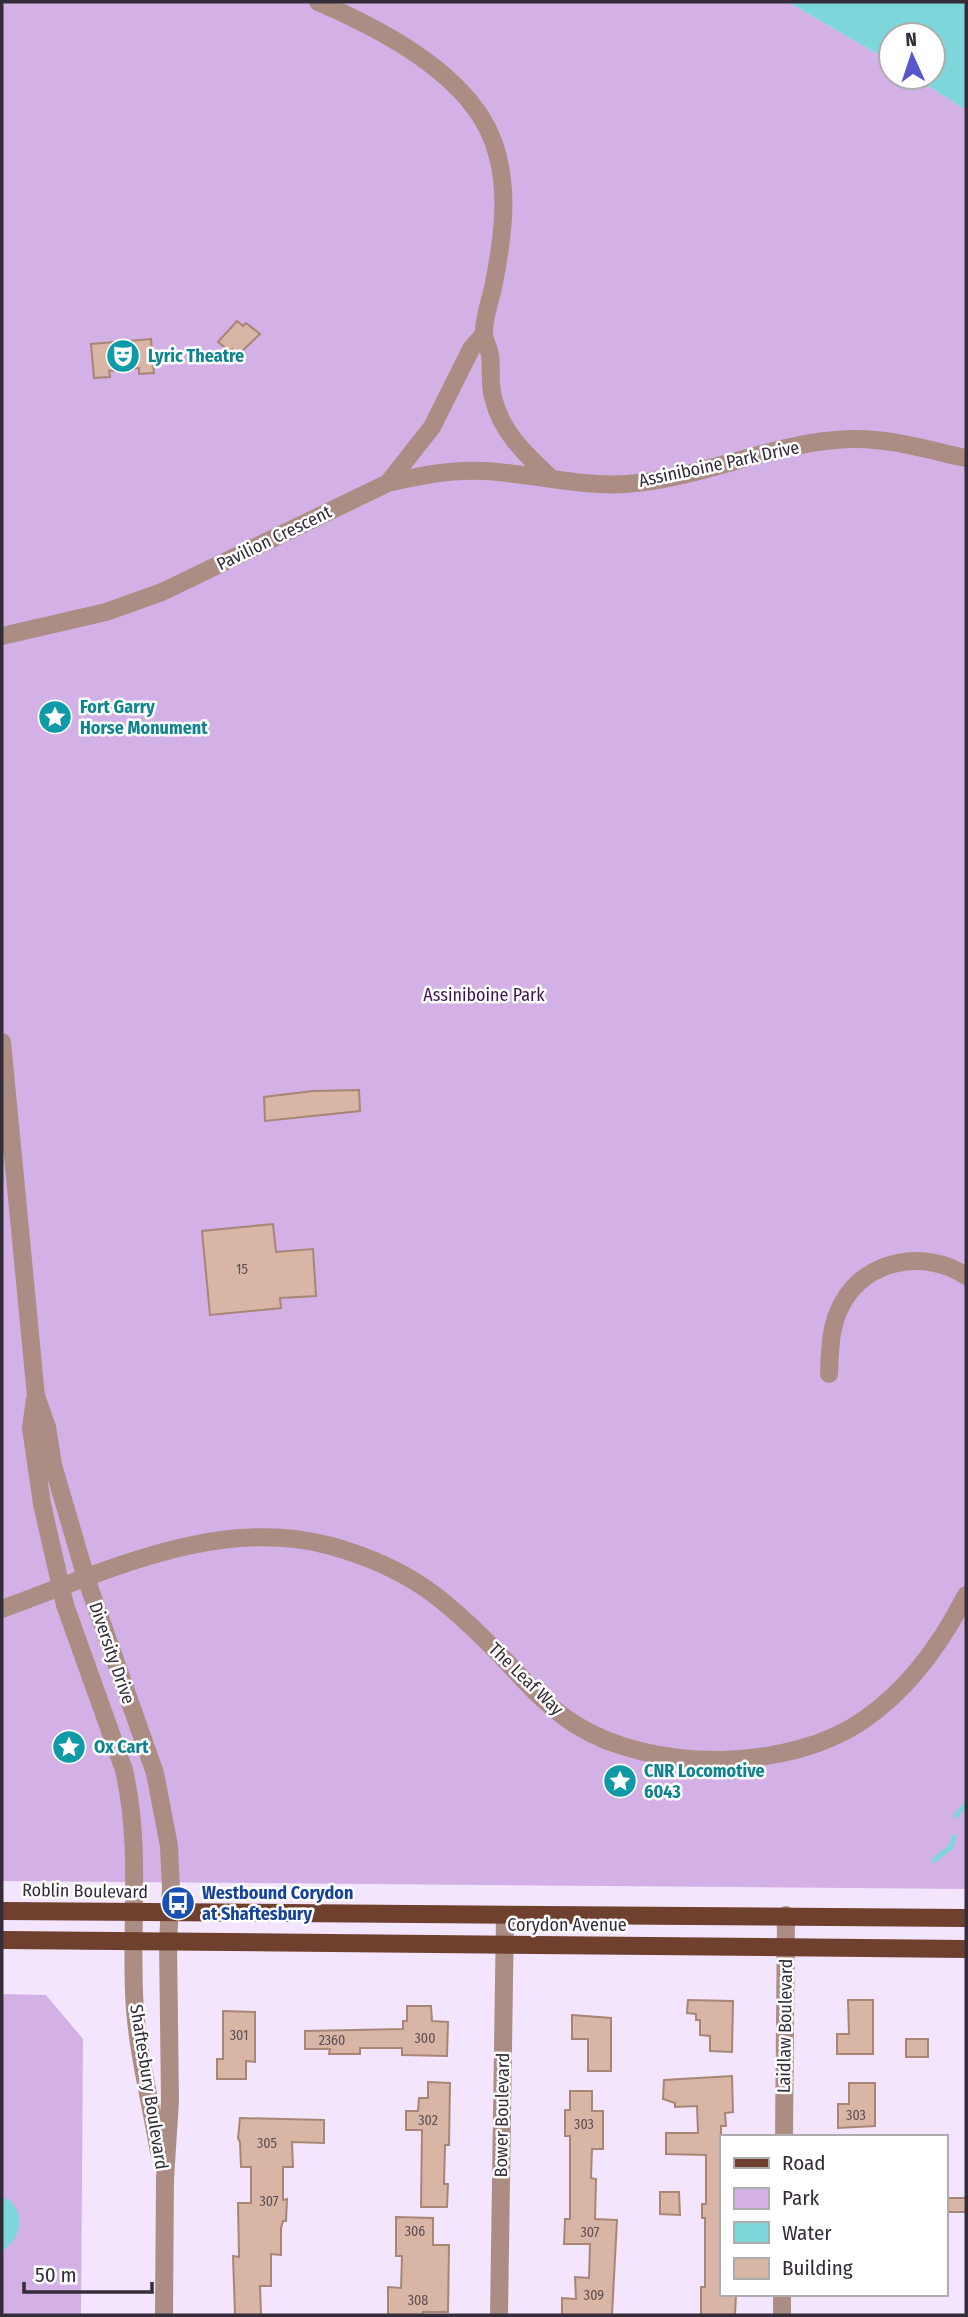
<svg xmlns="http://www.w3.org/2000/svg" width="968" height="2317" font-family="'Fira Sans Condensed',sans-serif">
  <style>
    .green { fill: #d3b1e6 }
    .water { fill: #7dd7da }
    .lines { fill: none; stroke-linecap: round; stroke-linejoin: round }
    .stream { stroke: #7dd7da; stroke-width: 5 }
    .building { fill: #d8b5a4; stroke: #a78675; stroke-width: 2 }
    .minor { stroke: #ab8d83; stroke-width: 18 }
    .major { stroke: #70402e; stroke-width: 18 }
    .labels { text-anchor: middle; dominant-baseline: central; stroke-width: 5; stroke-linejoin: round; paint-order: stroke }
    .number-label { font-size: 14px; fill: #5d4e53 }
    .culture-label { font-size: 18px; font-weight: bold; fill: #0d838f; stroke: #fff; text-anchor: start }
    .street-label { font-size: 18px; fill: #342c38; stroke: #fff }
    .park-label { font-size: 18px; fill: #411456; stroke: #fff }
    .transit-label { font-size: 18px; font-weight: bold; fill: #164399; stroke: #fff; text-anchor: start }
  </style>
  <rect width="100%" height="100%" fill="#f4e5fe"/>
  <path class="green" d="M 2,2 L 788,2 L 891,62 L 891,77 L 914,77 L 966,110 L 966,1889 L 2,1881 Z
    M 2,1994 L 46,1995 L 83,2039 L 81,2315 L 2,2315 Z"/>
  <path class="water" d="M 788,2 L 966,2 L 966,110 L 914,77 L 933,77 L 933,35 L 891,35 L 891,62 Z
    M 2,2196 C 26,2207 24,2238 2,2251 Z"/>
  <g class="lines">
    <path class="stream" d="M 956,1816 L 966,1804
      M 934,1860 L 951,1847 L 954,1837"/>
  </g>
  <path class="building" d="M 237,321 L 243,326 L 246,323 L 260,334 L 238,355 L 232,349 L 229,351 L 218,342 Z
    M 151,339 L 154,373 L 139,374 L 139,368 L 109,371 L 110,377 L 94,378 L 91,344 Z
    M 359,1090 L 360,1111 L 265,1121 L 264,1097 L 313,1091 Z
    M 273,1224 L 276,1252 L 313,1249 L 316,1296 L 280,1298 L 281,1308 L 210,1315 L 202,1231 Z
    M 688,2000 L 733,2001 L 732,2052 L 710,2051 L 710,2036 L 700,2035 L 700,2020 L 696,2020 L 696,2014 L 687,2013 Z
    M 848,2000 L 873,2000 L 873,2054 L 837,2054 L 837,2034 L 849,2034 Z
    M 407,2006 L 431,2006 L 432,2021 L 448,2022 L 447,2056 L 402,2055 L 402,2048 L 360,2048 L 360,2054 L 329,2054 L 330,2049 L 305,2049 L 305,2031 L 403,2029 L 403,2021 L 407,2021 Z
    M 223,2011 L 255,2012 L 255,2062 L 246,2061 L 246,2079 L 217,2079 L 217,2059 L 223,2059 Z
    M 572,2015 L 611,2018 L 611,2071 L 588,2071 L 588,2039 L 572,2039 Z
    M 906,2039 L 928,2039 L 928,2057 L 906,2057 Z
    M 732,2076 L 733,2112 L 725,2113 L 726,2126 L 721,2126 L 721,2294 L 736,2294 L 735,2315 L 701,2315 L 701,2287 L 705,2287 L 705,2218 L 702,2218 L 702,2204 L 706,2204 L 706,2155 L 666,2154 L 666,2133 L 698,2133 L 697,2106 L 675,2107 L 675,2103 L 663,2099 L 664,2080 Z
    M 428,2082 L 450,2083 L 449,2145 L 445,2145 L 444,2184 L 448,2184 L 447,2207 L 421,2207 L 422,2130 L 406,2130 L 406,2111 L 418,2111 L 419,2098 L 428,2098 Z
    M 849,2083 L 875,2083 L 875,2126 L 838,2128 L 838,2104 L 849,2104 Z
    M 570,2091 L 592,2091 L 592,2111 L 603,2111 L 603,2149 L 592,2149 L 591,2178 L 596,2179 L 595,2219 L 617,2220 L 612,2315 L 562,2315 L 562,2298 L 576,2299 L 575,2277 L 589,2278 L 590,2244 L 564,2244 L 565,2219 L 570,2219 L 570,2136 L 565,2136 L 565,2110 L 570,2110 Z
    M 240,2118 L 324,2120 L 324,2143 L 292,2142 L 293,2167 L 283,2167 L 283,2200 L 287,2199 L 286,2221 L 283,2221 L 281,2228 L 281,2255 L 271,2254 L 271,2286 L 260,2286 L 261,2315 L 235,2315 L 233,2256 L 239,2257 L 238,2203 L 251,2203 L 251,2167 L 241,2167 L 240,2142 L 238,2138 Z
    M 660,2192 L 679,2192 L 680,2215 L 660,2214 Z
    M 945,2198 L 966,2198 L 966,2212 L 945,2212 Z
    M 396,2217 L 433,2218 L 433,2245 L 449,2245 L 448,2312 L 423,2312 L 422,2315 L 388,2315 L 388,2287 L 401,2288 L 402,2256 L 396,2256 Z"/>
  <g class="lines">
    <path class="minor" d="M 318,2 C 379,28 464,72 491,136 C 511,184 503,238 493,288 C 490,302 483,320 484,335 C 485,342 489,348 490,355 C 492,369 489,383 493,397 C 501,432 526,455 551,478
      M 388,483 L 432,427 L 471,349 L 484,334
      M 2,636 L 106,612 L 162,592 L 388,483 C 419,476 451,469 483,471 C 531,473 578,487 626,484 C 701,479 775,441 851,439 C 891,438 928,450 966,458
      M 2,1042 L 36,1396 L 47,1427 L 53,1465 L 86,1578 L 155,1773 L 169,1846 L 171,1888 L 168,1942 L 170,2101 L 165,2179 L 164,2315
      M 829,1374 C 830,1349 830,1326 842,1304 C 865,1259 926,1249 966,1276
      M 35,1399 L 31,1428 L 42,1504 L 65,1605 L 124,1770 C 141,1845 131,1917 134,1993 C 136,2046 150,2099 159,2152
      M 2,1609 C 105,1572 219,1515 331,1546 C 410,1568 447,1600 502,1657 C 525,1681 547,1707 576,1725 C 653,1773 790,1772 865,1719 C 908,1689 942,1642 966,1595
      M 784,2137 L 786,1915
      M 499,2315 L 505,1915
      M 782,2315 L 782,2294"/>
    <path class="major" d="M 2,1911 L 966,1918
      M 2,1940 C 323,1943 645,1946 966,1949"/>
  </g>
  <defs>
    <g id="theatre-disc" transform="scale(1.75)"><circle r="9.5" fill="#0f9aa8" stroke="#fff"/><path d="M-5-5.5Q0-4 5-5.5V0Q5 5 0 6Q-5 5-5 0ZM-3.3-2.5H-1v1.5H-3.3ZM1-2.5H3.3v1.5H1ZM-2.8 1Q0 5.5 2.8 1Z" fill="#fff"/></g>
    <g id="sight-disc" transform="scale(1.75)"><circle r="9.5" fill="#0f9aa8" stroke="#fff"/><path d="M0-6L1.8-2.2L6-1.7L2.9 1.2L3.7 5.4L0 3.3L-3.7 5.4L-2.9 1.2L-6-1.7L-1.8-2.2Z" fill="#fff"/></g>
    <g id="bus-disc" transform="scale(1.75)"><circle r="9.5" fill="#1a4fb4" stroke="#fff"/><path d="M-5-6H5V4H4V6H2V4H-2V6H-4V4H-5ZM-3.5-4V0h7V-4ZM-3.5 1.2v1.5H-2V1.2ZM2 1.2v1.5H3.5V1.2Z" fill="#fff"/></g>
  </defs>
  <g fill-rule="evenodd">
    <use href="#theatre-disc" x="123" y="356"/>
    <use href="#sight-disc" x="55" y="717"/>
    <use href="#sight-disc" x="69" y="1747"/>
    <use href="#sight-disc" x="620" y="1781"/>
    <use href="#bus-disc" x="178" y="1903"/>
  </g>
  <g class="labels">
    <g class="number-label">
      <text x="242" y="1269">15</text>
      <text x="239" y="2035">301</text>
      <text x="425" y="2038">300</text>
      <text x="332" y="2040">2360</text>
      <text x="856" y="2115">303</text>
      <text x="428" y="2120">302</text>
      <text x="584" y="2124">303</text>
      <text x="267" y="2143">305</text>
      <text x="269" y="2201">307</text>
      <text x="415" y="2231">306</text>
      <text x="590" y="2232">307</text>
      <text x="594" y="2295">309</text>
      <text x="418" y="2300">308</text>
    </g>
    <g class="culture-label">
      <text x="148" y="356">Lyric Theatre</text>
      <text x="80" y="707">Fort Garry<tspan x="80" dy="21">Horse Monument</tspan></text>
      <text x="94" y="1747">Ox Cart</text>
      <text x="644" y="1771">CNR Locomotive<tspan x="644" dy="21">6043</tspan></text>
    </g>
    <g class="street-label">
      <text transform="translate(719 464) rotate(-12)">Assiniboine Park Drive</text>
      <text transform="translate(274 538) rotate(-26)">Pavilion Crescent</text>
      <text transform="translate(112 1653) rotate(71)">Diversity Drive</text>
      <text transform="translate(526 1679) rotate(44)">The Leaf Way</text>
      <text transform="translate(85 1891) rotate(1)">Roblin Boulevard</text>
      <text x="567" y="1925">Corydon Avenue</text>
      <text transform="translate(785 2026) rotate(-89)">Laidlaw Boulevard</text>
      <text transform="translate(149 2087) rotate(81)">Shaftesbury Boulevard</text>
      <text transform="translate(502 2115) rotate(-89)">Bower Boulevard</text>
    </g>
    <g class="park-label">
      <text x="484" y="995">Assiniboine Park</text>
    </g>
    <g class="transit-label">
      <text x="202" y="1893">Westbound Corydon<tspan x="202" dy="21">at Shaftesbury</tspan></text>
    </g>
  </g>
  <rect width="968" height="2317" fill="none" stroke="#342c38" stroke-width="7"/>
  <rect x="720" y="2135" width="228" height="161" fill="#ffffff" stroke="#aeabaf" stroke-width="2"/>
  <rect x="734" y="2158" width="35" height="10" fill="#70402e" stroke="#aeabaf" stroke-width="2"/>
  <text x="782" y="2170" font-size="21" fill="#342c38">Road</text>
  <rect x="734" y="2188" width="35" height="21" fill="#d3b1e6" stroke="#aeabaf" stroke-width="2"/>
  <text x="782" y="2205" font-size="21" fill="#342c38">Park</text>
  <rect x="734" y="2222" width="35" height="21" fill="#7dd7da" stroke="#aeabaf" stroke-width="2"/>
  <text x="782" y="2240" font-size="21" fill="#342c38">Water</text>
  <rect x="734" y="2258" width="35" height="21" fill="#d8b5a4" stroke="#aeabaf" stroke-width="2"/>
  <text x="782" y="2275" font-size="21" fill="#342c38">Building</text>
  <g transform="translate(912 56) rotate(357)"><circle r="33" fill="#ffffff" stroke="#aeabaf" stroke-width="2"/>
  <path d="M0-5L12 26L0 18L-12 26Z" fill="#5855cd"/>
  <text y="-10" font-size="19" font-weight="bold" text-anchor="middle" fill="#342c38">N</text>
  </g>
  <path d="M24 2282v10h128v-10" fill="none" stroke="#342c38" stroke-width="3.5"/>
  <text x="35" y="2282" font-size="21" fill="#342c38" stroke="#ffffff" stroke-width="5" paint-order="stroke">50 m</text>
</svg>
